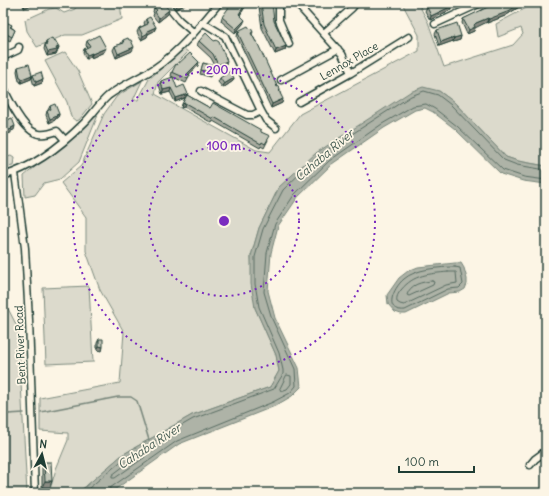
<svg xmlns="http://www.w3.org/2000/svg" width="549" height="496" font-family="Delius,sans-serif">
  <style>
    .green { fill: #dcdacc; stroke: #7e8c80 }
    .water { fill: #aeb3a7; stroke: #758479 }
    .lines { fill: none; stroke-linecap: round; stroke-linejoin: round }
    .shore { stroke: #586c62; stroke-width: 1 }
    .stream { stroke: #758479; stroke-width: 1.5 }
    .minor-casing { stroke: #1f3d34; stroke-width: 9 }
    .minor { stroke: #fcf5e5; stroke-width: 6 }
    .wall { fill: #a9ab9f; stroke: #1f3d34 }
    .shaded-wall { fill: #8a8b82; stroke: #1f3d34 }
    .building { fill: #c5c7b9; stroke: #1f3d34 }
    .ring { fill: none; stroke: #7b2cbf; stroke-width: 2; stroke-dasharray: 2 4 }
    .labels { text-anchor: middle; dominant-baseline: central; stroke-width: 3.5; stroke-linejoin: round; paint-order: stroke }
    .street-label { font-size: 11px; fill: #1f3d34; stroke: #fcf5e5 }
    .water-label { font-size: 12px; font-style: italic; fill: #435a51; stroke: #fcf5e5 }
    .centre { fill: #7b2cbf; stroke: #fcf5e5; stroke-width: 2 }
    .ring-label { font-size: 12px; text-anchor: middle; font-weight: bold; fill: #7b2cbf; stroke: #fcf5e5; stroke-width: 3.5; stroke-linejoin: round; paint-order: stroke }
  </style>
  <rect width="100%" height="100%" fill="#fcf5e5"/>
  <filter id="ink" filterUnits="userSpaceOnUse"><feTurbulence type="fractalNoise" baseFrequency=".025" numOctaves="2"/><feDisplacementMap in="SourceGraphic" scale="8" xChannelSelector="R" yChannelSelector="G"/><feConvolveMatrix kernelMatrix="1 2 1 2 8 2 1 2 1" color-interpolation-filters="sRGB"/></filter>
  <g filter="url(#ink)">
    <path class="green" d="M 78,3 L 120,3 L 122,19 L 82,35 L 65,35 L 37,47 L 27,31 L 25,20 L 49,9 L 56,8 L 64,13 L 75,9 Z
      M 402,3 L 418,3 L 428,22 L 444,67 L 513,45 L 523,34 L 521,28 L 498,37 L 496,24 L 528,7 L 527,3 L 546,3 L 546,166 L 518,161 L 506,157 L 454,102 L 439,91 L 279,187 L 259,228 L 251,256 L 255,308 L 276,355 L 279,371 L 270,387 L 192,415 L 122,455 L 78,493 L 49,493 L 56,469 L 68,440 L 68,433 L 40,431 L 40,398 L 120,383 L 124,332 L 100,290 L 86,251 L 86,217 L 61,183 L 81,166 L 104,114 L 117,96 L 142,81 L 133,100 L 138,100 L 149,79 L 184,49 L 188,52 L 158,82 L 155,94 L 256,150 L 270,152 L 300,114 L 419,51 L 419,35 Z
      M 65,52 L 78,71 L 92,104 L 79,120 L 76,121 L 71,117 L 67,102 L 45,61 Z
      M 98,115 L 79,162 L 60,179 L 44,183 L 35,195 L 25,197 L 24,176 Z
      M 11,156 L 14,158 L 13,166 L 3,168 L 3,158 Z
      M 89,286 L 93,362 L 46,364 L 43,288 Z
      M 3,299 L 18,328 L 27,493 L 3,493 Z"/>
    <path class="water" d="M 423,87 L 439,91 L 454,102 L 506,157 L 518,161 L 546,166 L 546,184 L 523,181 L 501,174 L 455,129 L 433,112 L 425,108 L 415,110 L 384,128 L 332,164 L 298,197 L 278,226 L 271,253 L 268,291 L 275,318 L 299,368 L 301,387 L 292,396 L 275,406 L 179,444 L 110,493 L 78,493 L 122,455 L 192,415 L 270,387 L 279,371 L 276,355 L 255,308 L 251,284 L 251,256 L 259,228 L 279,187 L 316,153 L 410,92 Z
      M 455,263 L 461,263 L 464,268 L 467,279 L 467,284 L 465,289 L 460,292 L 449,293 L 406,314 L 401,314 L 395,312 L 388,304 L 387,295 L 399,278 L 408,271 L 418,267 Z"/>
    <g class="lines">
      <path class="shore" d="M 455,267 L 460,268 L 463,284 L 459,288 L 448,289 L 405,310 C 382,312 394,287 404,279 C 415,269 440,267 455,267 Z
        M 448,272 L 456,272 L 457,283 L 446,285 L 404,305 L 400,304 L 397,302 C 396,297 398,294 401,290 C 414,274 429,274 448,272 Z
        M 432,281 L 434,282 L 433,285 L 409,296 L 407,295 C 410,284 422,282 432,281 Z
        M 287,375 L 291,376 L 291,384 L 287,389 L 281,391 L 280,389 Z
        M 144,453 L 146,454 L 145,457 L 115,478 L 112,478 L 112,475 L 128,463 Z
        M 83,493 L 125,458 L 193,419 L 274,389 L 283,374 L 283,370 L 279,353 L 259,307 L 255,284 L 255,257 L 263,229 L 283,190 L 318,156 L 411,96 L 424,91 L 438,95 L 451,105 L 504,160 L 517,165 L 546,170
        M 108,493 L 110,488 L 177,441 L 273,402 L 290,393 L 296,386 L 295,369 L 272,319 L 264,292 L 267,253 L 275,224 L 294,195 L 329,161 L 382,124 L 413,106 L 426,104 L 435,109 L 457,126 L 503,170 L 524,177 L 546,180"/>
      <path class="stream" d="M 41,412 L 118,397 L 131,397 L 137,401 L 149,440
        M 3,425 L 8,414 L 24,413"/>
      <g class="minor-casing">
        <path id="minor" d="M 165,3 L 179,20 L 193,32
          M 279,3 L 279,20 L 289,44
          M 296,3 L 342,54 L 351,73
          M 202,22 L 225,36 L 261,111 L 266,120 L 276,128
          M 435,24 L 481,3
          M 324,33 L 352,8 L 356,3
          M 3,57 L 18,50 L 19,47
          M 281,80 L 338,49
          M 3,87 C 9,100 24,132 39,134 C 45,135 52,133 57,131 L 65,140
          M 201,91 L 247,115 L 253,115 L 261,111
          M 299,102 L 351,73 L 409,37
          M 15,173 L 25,248 L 29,320 L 35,493
          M 3,176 C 34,167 61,146 84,123 C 92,115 99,104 108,96 C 122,85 140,78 155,68 C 179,52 201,25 219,3
          M 530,465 L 535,459 L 546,451"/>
      </g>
      <use href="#minor" class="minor"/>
    </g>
    <path class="wall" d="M 22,3 L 38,3 L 24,8 Z
      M 171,3 L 189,3 L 176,9 Z
      M 261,3 L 286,46 L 285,50 L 275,54 L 262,28 L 259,7 Z
      M 434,3 L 451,3 L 452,6 L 450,10 L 430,20 L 425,11 L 427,7 Z
      M 452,3 L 465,3 L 455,8 Z
      M 496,4 L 524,4 L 505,16 L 487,23 L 487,22 L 475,27 L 474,31 L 467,34 L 462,23 L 463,19 Z
      M 245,7 L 240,15 L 243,24 L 235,33 L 221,21 L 222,17 Z
      M 154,8 L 160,8 L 168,14 L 158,22 L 153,16 L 154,13 L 153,12 Z
      M 146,19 L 156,27 L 154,31 L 148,34 L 147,37 L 141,40 L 137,32 L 139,28 L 145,25 L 144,23 Z
      M 3,24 L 5,25 L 12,25 L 11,27 L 15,30 L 10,41 L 3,37 Z
      M 250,29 L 253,32 L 252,34 L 277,87 L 280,90 L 280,92 L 282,103 L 271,108 L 237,37 L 238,31 Z
      M 437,30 L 461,36 L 460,40 L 453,42 L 453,41 L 439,46 L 435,34 Z
      M 123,40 L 132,51 L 116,58 L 113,50 L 115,46 L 121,44 Z
      M 46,41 L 54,41 L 59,47 L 56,54 L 47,56 L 44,49 Z
      M 87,41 L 104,52 L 91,58 L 90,57 L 86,59 L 83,53 L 84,49 L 87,48 L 86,45 Z
      M 199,41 L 226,65 L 217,69 L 211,58 L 197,45 Z
      M 203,63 L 214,66 L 210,77 L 200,74 Z
      M 177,65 L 198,66 L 189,74 L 190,75 L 186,83 L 171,76 L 172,72 Z
      M 18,67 L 32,75 L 31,79 L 21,83 L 20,81 L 19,81 L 17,71 Z
      M 33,75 L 43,79 L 42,83 L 34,86 L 32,79 Z
      M 220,78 L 234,78 L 233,81 L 223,88 L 218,82 Z
      M 161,81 L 177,88 L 187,95 L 210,108 L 261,132 L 268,140 L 264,148 L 261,146 L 260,148 L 213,121 L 212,123 L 184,107 L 181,108 L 185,98 L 175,102 L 170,92 L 162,94 L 159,85 Z
      M 50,106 L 59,114 L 58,118 L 56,118 L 55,120 L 49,123 L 46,115 L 47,111 L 48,110 Z
      M 99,339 L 102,351 L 97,350 L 97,343 Z
      M 44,462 L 50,487 L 42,487 L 42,468 Z"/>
    <path class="shaded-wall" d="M 29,3 L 38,3 L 24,8 L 25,4 Z
      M 182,3 L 189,3 L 176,9 L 177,5 Z
      M 246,3 L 245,7 L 238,18 L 239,14 Z
      M 459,3 L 465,3 L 455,8 L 456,4 Z
      M 521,3 L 525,3 L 505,16 L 487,23 L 489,19 Z
      M 452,6 L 450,10 L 430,20 L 431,16 Z
      M 169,10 L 168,14 L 158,22 L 159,18 Z
      M 488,18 L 487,22 L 475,28 L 474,31 L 467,34 L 469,30 L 476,23 Z
      M 245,20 L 243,24 L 235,33 L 236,29 Z
      M 156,27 L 154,31 L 148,34 L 147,37 L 141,40 L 143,36 L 147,31 Z
      M 461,36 L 460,40 L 453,42 L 454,38 Z
      M 454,37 L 453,41 L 439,46 L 441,42 Z
      M 286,46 L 285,50 L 275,54 L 276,50 Z
      M 59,47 L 56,54 L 47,56 L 48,52 Z
      M 134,47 L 132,51 L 116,58 L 118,54 Z
      M 106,48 L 104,52 L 91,58 L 92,54 Z
      M 92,53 L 90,57 L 86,59 L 87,55 Z
      M 227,61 L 226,65 L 217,69 L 218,65 Z
      M 199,62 L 198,66 L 186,77 L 187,74 Z
      M 32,75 L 31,79 L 21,83 L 22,79 Z
      M 234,78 L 233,81 L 223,88 L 224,84 Z
      M 43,79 L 42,83 L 34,86 L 36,82 Z
      M 171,88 L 170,92 L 162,94 L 163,90 Z
      M 188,94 L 186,97 L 175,102 L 176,98 Z
      M 283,99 L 282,103 L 271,108 L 272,104 Z
      M 185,103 L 184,107 L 181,108 L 182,104 Z
      M 59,114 L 58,118 L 56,118 L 55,120 L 49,123 L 50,119 Z
      M 15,126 L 14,130 L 11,131 L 11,133 L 3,135 L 3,132 Z
      M 99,346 L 103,347 L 102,351 L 97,350 Z
      M 45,481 L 52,481 L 50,487 L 42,487 Z"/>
    <path class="building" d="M 176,3 L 182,3 L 177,5 Z
      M 232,3 L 246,3 L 239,14 L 245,20 L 236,29 L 222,17 Z
      M 261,3 L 272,3 L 274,21 L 286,46 L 276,50 L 264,24 Z
      M 434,3 L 451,3 L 452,6 L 431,16 L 427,7 Z
      M 496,3 L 496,4 L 498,3 L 521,3 L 507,12 L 489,19 L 488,18 L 476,23 L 474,25 L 475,27 L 469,30 L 463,19 Z
      M 164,4 L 169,10 L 159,18 L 155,12 L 157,10 L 154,8 L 158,5 L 160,8 Z
      M 150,17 L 156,27 L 147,31 L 148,33 L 143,36 L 139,28 L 148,24 L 146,19 Z
      M 6,22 L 12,25 L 10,27 L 15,30 L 12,37 L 3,32 L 3,24 L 5,25 Z
      M 457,23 L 461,36 L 454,38 L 454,37 L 441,42 L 437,30 Z
      M 248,26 L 250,29 L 251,28 L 253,32 L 251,33 L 256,42 L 257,42 L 276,84 L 277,87 L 279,86 L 280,90 L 279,91 L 283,99 L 272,104 L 238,33 L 240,32 L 238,31 Z
      M 206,33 L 213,40 L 215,41 L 216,40 L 219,42 L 227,61 L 218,65 L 213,54 L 199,41 Z
      M 99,35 L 106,48 L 92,54 L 92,53 L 87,55 L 84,49 L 90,46 L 87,41 Z
      M 52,38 L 54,41 L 55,40 L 59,47 L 56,48 L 57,50 L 48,52 L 45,45 L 47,44 L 46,41 Z
      M 128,38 L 129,40 L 131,40 L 134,47 L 118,54 L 115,46 L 124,43 L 123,40 Z
      M 190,53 L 199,62 L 187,74 L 190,75 L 188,79 L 172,72 L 176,64 L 177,65 Z
      M 203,63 L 214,66 L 211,73 L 201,70 Z
      M 29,64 L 32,75 L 22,79 L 21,77 L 20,77 L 18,67 Z
      M 230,71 L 234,78 L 224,84 L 220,78 Z
      M 41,72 L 43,79 L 36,82 L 33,75 Z
      M 173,77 L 177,88 L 184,85 L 188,94 L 176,98 L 171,88 L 163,90 L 161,81 Z
      M 187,95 L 210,108 L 213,103 L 261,130 L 261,132 L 270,136 L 265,144 L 262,142 L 261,144 L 214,117 L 213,119 L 185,103 L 182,104 Z
      M 55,104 L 59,114 L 56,115 L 57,116 L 50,119 L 47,111 L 51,109 L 50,106 Z
      M 7,118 L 7,120 L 12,118 L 15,126 L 11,128 L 12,129 L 3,132 L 3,120 Z
      M 99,339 L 103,339 L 103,347 L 99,346 Z
      M 44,462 L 51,462 L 52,481 L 45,481 Z"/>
  </g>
  <g class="ring">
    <circle cx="224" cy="221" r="75"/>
    <circle cx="224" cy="221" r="151"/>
  </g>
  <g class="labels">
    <g class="street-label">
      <text transform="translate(349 61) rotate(-30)">Lennox Place</text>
      <text transform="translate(20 345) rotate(-92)">Bent River Road</text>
    </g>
    <g class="water-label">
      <text transform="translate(324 155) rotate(-40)">Cahaba River</text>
      <text transform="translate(149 446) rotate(-33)">Cahaba River</text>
    </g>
  </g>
  <circle cx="224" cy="221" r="6" class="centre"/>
  <g class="ring-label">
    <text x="224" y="74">200 m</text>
    <text x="224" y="150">100 m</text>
  </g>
  <rect width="549" height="496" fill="none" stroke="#fcf5e5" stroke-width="16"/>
  <rect x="8" y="8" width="533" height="480" fill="none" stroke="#1f3d34" stroke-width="1.5" filter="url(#ink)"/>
  <g transform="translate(42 454) rotate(7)" stroke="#fcf5e5" stroke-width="3" paint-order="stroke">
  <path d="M0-3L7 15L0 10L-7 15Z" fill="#1f3d34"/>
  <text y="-6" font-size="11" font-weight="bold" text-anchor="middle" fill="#1f3d34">N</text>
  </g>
  <path d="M399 466v6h75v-6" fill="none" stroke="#1f3d34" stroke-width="2"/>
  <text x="405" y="466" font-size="12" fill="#1f3d34" stroke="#fcf5e5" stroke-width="3" paint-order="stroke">100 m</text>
</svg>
